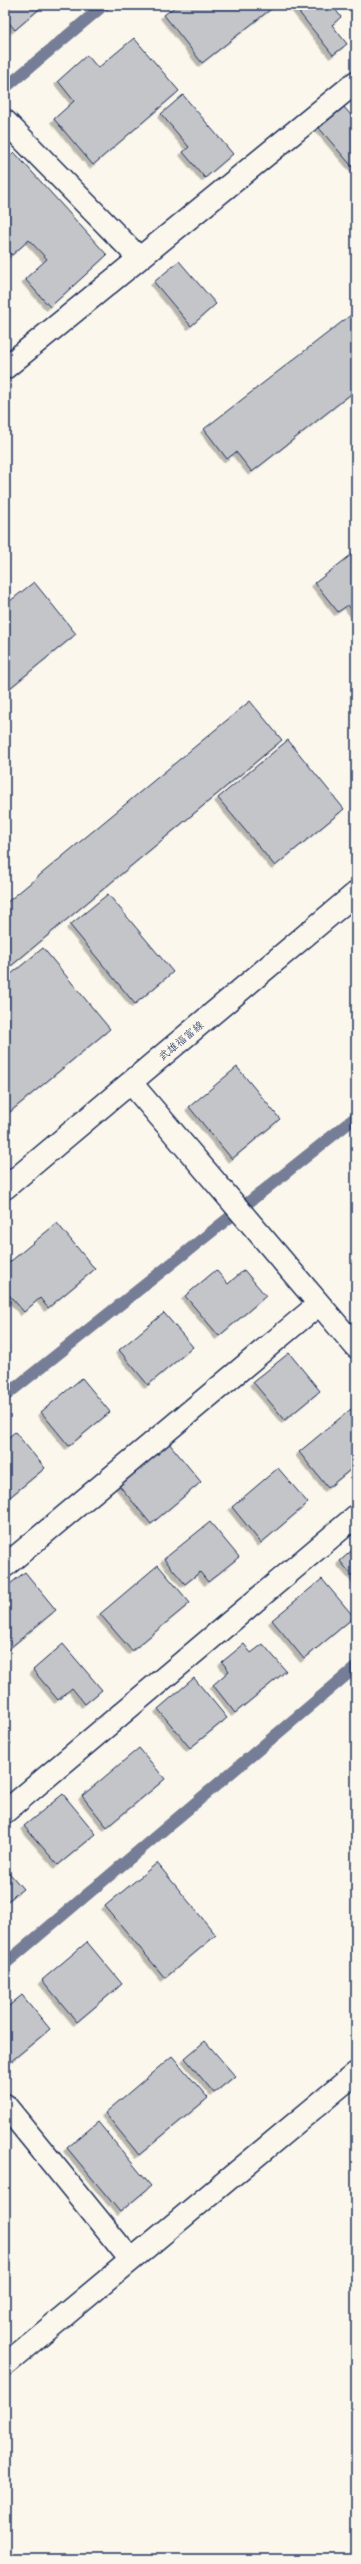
<svg xmlns="http://www.w3.org/2000/svg" width="361" height="2564" font-family="Sriracha,'Klee One',sans-serif">
  <style>
    .lines { fill: none; stroke-linecap: round; stroke-linejoin: round }
    .stream { stroke: #747e96; stroke-width: 12 }
    .building { fill: #c3c5c9; stroke: #1b2f5e; filter: url(#shadow) }
    .street-casing { stroke: #1b2f5e; stroke-width: 25 }
    .primary-casing { stroke: #1b2f5e; stroke-width: 25 }
    .street { stroke: #fbf7ec; stroke-width: 22 }
    .primary { stroke: #fbf7ec; stroke-width: 22 }
    .labels { text-anchor: middle; dominant-baseline: central; stroke-width: 4; stroke-linejoin: round; paint-order: stroke }
    .street-label { font-size: 11px; fill: #1b2f5e; stroke: #fbf7ec }
  </style>
  <defs>
    <filter id="shadow"><feDropShadow dx="-3.5" dy="3.5" stdDeviation="0" flood-color="#0004"/></filter>
  </defs>
  <rect width="100%" height="100%" fill="#fbf7ec"/>
  <filter id="ink" filterUnits="userSpaceOnUse"><feTurbulence type="fractalNoise" baseFrequency=".025" numOctaves="2"/><feDisplacementMap in="SourceGraphic" scale="8" xChannelSelector="R" yChannelSelector="G"/><feConvolveMatrix kernelMatrix="1 2 1 2 8 2 1 2 1" color-interpolation-filters="sRGB"/></filter>
  <g filter="url(#ink)">
    <g class="lines">
      <path class="stream" d="M 5,88 L 104,5
        M 5,1396 L 356,1117
        M 5,1964 L 356,1667"/>
    </g>
    <path class="building" d="M 5,5 L 44,5 L 15,30 L 5,18 Z
      M 177,5 L 276,5 L 202,63 L 164,15 Z
      M 332,5 L 341,17 L 332,25 L 347,44 L 333,55 L 294,6 Z
      M 134,38 L 179,91 L 93,165 L 54,119 L 74,101 L 58,81 L 87,55 L 98,68 Z
      M 183,95 L 233,154 L 205,178 L 183,152 L 189,147 L 161,114 Z
      M 344,107 L 356,121 L 356,171 L 319,128 Z
      M 14,152 L 107,255 L 50,307 L 25,279 L 47,259 L 29,240 L 12,255 L 5,247 L 5,161 Z
      M 179,261 L 216,304 L 191,326 L 154,282 Z
      M 356,311 L 356,390 L 252,472 L 236,452 L 227,459 L 204,429 Z
      M 356,551 L 356,616 L 348,605 L 338,612 L 315,583 Z
      M 34,582 L 76,634 L 5,692 L 5,605 Z
      M 250,701 L 282,740 L 5,971 L 5,904 Z
      M 288,740 L 344,809 L 275,866 L 218,798 Z
      M 108,894 L 173,972 L 135,1004 L 70,925 Z
      M 43,948 L 110,1029 L 5,1116 L 5,979 Z
      M 237,1067 L 280,1119 L 232,1159 L 189,1107 Z
      M 57,1223 L 95,1269 L 48,1308 L 40,1298 L 24,1312 L 5,1290 L 5,1266 Z
      M 216,1270 L 228,1284 L 244,1270 L 266,1296 L 219,1336 L 185,1296 Z
      M 164,1313 L 193,1347 L 148,1385 L 119,1350 Z
      M 289,1353 L 320,1391 L 285,1420 L 253,1382 Z
      M 82,1378 L 110,1412 L 69,1446 L 41,1412 Z
      M 351,1409 L 356,1415 L 356,1465 L 328,1488 L 299,1452 Z
      M 15,1432 L 45,1468 L 5,1501 L 5,1440 Z
      M 168,1442 L 201,1482 L 151,1524 L 118,1484 Z
      M 278,1468 L 308,1503 L 261,1543 L 232,1507 Z
      M 210,1522 L 239,1557 L 208,1582 L 200,1572 L 185,1584 L 164,1559 Z
      M 356,1547 L 356,1580 L 340,1561 Z
      M 158,1565 L 190,1603 L 132,1651 L 100,1614 Z
      M 25,1572 L 56,1610 L 5,1652 L 5,1588 Z
      M 322,1579 L 354,1617 L 304,1659 L 272,1620 Z
      M 63,1644 L 102,1690 L 85,1704 L 72,1688 L 58,1700 L 33,1670 Z
      M 244,1644 L 251,1653 L 263,1644 L 286,1671 L 235,1713 L 213,1685 L 229,1671 L 222,1662 Z
      M 194,1678 L 227,1718 L 190,1748 L 158,1709 Z
      M 5,1736 L 11,1744 L 5,1749 Z
      M 139,1748 L 165,1779 L 107,1827 L 82,1796 Z
      M 63,1794 L 96,1834 L 58,1865 L 24,1826 Z
      M 157,1863 L 216,1935 L 165,1978 L 105,1906 Z
      M 6,1869 L 23,1889 L 5,1903 L 5,1871 Z
      M 87,1942 L 122,1984 L 77,2022 L 42,1980 Z
      M 22,1995 L 50,2029 L 9,2063 L 5,2058 L 5,2009 Z
      M 205,2041 L 235,2076 L 214,2093 L 185,2058 Z
      M 172,2056 L 208,2098 L 139,2155 L 105,2113 Z
      M 98,2122 L 151,2186 L 120,2212 L 67,2148 Z"/>
    <g class="lines">
      <g class="street-casing">
        <path id="street" d="M 5,121 L 139,258
          M 5,368 L 356,82
          M 131,1083 L 356,1347
          M 5,1566 L 319,1304
          M 5,1812 L 356,1516
          M 5,2105 L 131,2260
          M 5,2365 L 356,2073"/>
      </g>
      <g class="primary-casing">
        <path id="primary" d="M 5,1188 L 356,893"/>
      </g>
      <use href="#street" class="street"/>
      <use href="#primary" class="primary"/>
    </g>
  </g>
  <g class="labels">
    <g class="street-label">
      <text transform="translate(181 1041) rotate(-40)">武雄福富線</text>
    </g>
  </g>
  <rect width="361" height="2564" fill="none" stroke="#fbf7ec" stroke-width="20"/>
  <rect x="10" y="10" width="341" height="2544" fill="none" stroke="#1b2f5e" stroke-width="1.5" filter="url(#ink)"/>
</svg>
